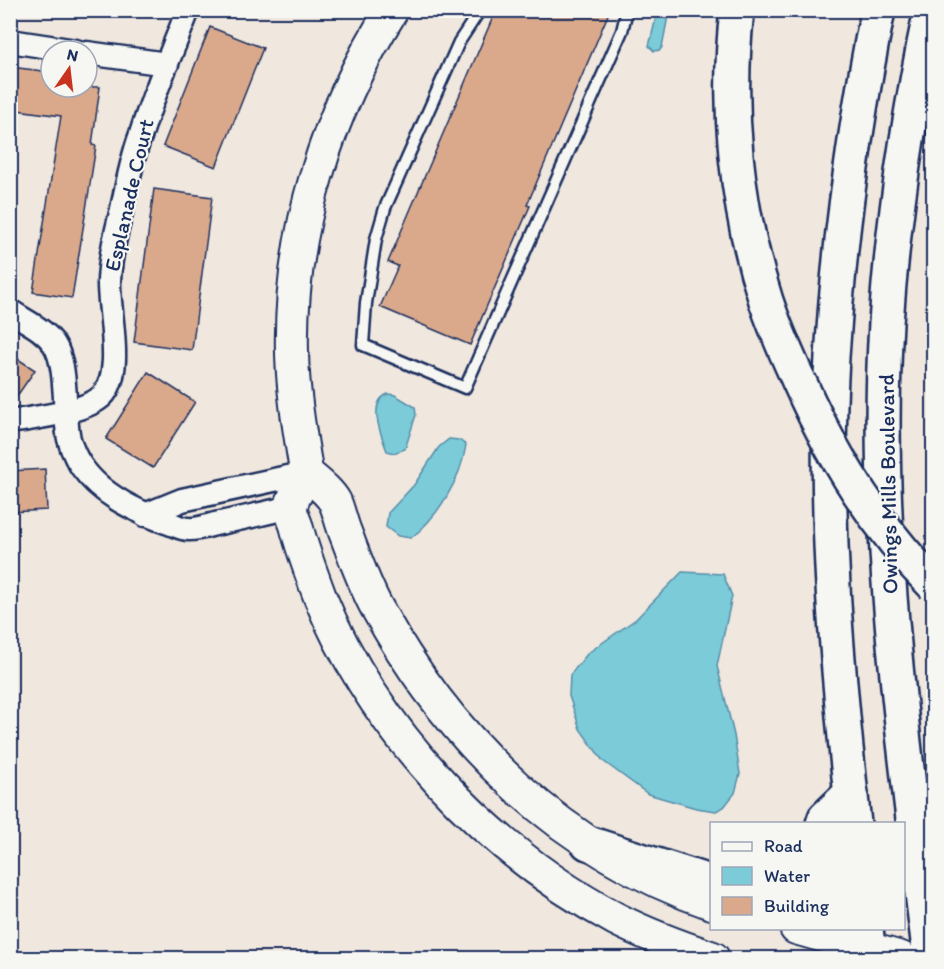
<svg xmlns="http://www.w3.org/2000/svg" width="944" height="969" font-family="Itim,sans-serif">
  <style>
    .water { fill: #7ccbd9; stroke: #558da8; stroke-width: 1.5 }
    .building { fill: #daa98c; stroke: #1b2f5e; stroke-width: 1.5 }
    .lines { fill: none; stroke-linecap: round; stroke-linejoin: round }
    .service-casing { stroke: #1b2f5e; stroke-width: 15 }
    .minor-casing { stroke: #1b2f5e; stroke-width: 27 }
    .secondary-casing { stroke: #1b2f5e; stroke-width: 36 }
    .primary-casing { stroke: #1b2f5e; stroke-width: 38 }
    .motorway-casing { stroke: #1b2f5e; stroke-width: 38 }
    .service { stroke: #f6f6f2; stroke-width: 10 }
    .minor { stroke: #f6f6f2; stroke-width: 22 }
    .secondary { stroke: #f6f6f2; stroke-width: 32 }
    .primary { stroke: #f6f6f2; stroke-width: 33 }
    .motorway { stroke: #f6f6f2; stroke-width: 33 }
    .motorway-bridge-casing { stroke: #1b2f5e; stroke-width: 38; stroke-linecap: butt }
    .motorway-bridge { stroke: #f6f6f2; stroke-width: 33 }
    .labels { text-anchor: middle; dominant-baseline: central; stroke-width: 4.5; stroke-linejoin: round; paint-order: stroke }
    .street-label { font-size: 22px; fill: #1b2f5e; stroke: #f6f6f2 }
  </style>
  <rect width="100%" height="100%" fill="#f0e7de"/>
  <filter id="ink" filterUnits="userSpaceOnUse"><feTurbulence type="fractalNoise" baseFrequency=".0167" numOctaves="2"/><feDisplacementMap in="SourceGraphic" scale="12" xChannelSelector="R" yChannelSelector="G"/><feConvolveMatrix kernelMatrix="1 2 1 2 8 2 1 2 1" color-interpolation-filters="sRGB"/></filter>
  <g filter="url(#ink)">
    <path class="water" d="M 658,10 L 669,11 L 662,47 L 660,50 L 654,51 L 649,46 Z
      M 388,394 L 395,395 L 415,407 L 416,415 L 405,449 L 394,453 L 387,451 C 381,435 367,402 388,394 Z
      M 449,439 L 459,440 L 466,445 C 461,479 438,517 411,538 L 398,536 L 386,527 L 388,513 L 414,485 L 439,447 Z
      M 682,572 L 723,574 L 732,596 L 717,666 L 734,735 L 740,774 L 735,793 L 724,807 L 716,811 L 696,808 L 648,794 L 603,761 L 580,729 L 569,696 L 570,675 L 588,653 L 636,619 Z"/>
    <path class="building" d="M 496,10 L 610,10 L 527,205 L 530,206 L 470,345 L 380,307 L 398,266 L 388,262 Z
      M 210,27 L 263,48 L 216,167 L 163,146 Z
      M 10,67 L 51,72 L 51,87 L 100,87 L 92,145 L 96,146 L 72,298 L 33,292 L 61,116 L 10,109 Z
      M 154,189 L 212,197 L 192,350 L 134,342 Z
      M 10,354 L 35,370 L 10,406 Z
      M 148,372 L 195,402 L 153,468 L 106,439 Z
      M 45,469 L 47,510 L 10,512 L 10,471 Z"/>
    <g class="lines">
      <g class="service-casing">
        <path id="service" d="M 480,10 L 459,42 L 385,208 L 376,239 L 366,303 L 363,345 L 465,388 L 622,31 L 627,10"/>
      </g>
      <g class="minor-casing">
        <path id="minor" d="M 10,41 L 76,51
          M 87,53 L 167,64
          M 10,311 C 25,321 44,329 54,344 C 68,365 63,413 69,439 C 80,483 126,508 166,522 C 173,524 181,529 188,529 C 196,530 207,526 215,524 C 240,519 265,513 291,507
          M 10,422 C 33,418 86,412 102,396 C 125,373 108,312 109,281 C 110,257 116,233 122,209 C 127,184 132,158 141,134 C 154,92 172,52 188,10
          M 145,515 L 182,500 L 306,473"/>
      </g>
      <g class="secondary-casing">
        <path id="secondary" d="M 392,10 C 327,112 289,233 292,354 C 293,391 299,428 305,464 C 308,482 292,493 291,508 C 291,513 294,520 296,525 C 302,549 311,573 320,597 C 375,731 488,851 616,919 C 647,935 680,947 713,958
          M 306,473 C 315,481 329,491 335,502 C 339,511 341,522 345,532 C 355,558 364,584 377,608 C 451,743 564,852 712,903
          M 796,928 L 901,958"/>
      </g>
      <g class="primary-casing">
        <path id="primary" d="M 823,824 L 825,818 L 851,793
          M 854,824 C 837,669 823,513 832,357 C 839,240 855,125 878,10
          M 588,843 L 712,883
          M 866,928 L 869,958
          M 930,958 C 905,748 873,536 886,323 C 893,218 909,114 931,10"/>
      </g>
      <g class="motorway-casing">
        <path id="motorway" d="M 737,10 C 726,107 736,208 766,301 C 775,328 787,355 799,381"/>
      </g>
      <use href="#service" class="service"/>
      <use href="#minor" class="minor"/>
      <use href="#secondary" class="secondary"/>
      <use href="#primary" class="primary"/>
      <use href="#motorway" class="motorway"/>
      <g class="motorway-bridge-casing">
        <path id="motorway-bridge" d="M 799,381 C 832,456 876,527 934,585"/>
      </g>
      <use href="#motorway-bridge" class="motorway-bridge"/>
    </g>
  </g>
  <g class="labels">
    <g class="street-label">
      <text transform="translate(129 195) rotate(-77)">Esplanade Court</text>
      <text transform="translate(888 484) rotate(-91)">Owings Mills Boulevard</text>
    </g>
  </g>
  <rect width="944" height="969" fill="none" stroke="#f6f6f2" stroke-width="36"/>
  <rect x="18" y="18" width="908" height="933" fill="none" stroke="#1b2f5e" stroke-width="2" filter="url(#ink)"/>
  <rect x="710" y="822" width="195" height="108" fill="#f6f6f2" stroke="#9ea6b7" stroke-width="1.5"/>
  <rect x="722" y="842" width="30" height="9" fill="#f6f6f2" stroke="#9ea6b7" stroke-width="1.5"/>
  <text x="764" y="852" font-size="18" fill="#1b2f5e">Road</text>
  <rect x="722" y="867" width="30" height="18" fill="#7ccbd9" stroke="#9ea6b7" stroke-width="1.5"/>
  <text x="764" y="882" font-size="18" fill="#1b2f5e">Water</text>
  <rect x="722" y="897" width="30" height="18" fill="#daa98c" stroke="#9ea6b7" stroke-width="1.5"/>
  <text x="764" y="912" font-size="18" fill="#1b2f5e">Building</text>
  <g transform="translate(69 69) rotate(14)"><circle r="28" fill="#f6f6f2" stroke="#9ea6b7" stroke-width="1.5"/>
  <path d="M0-4.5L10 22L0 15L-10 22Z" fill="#c8321e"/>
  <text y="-9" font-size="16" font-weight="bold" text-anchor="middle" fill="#1b2f5e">N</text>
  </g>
</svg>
